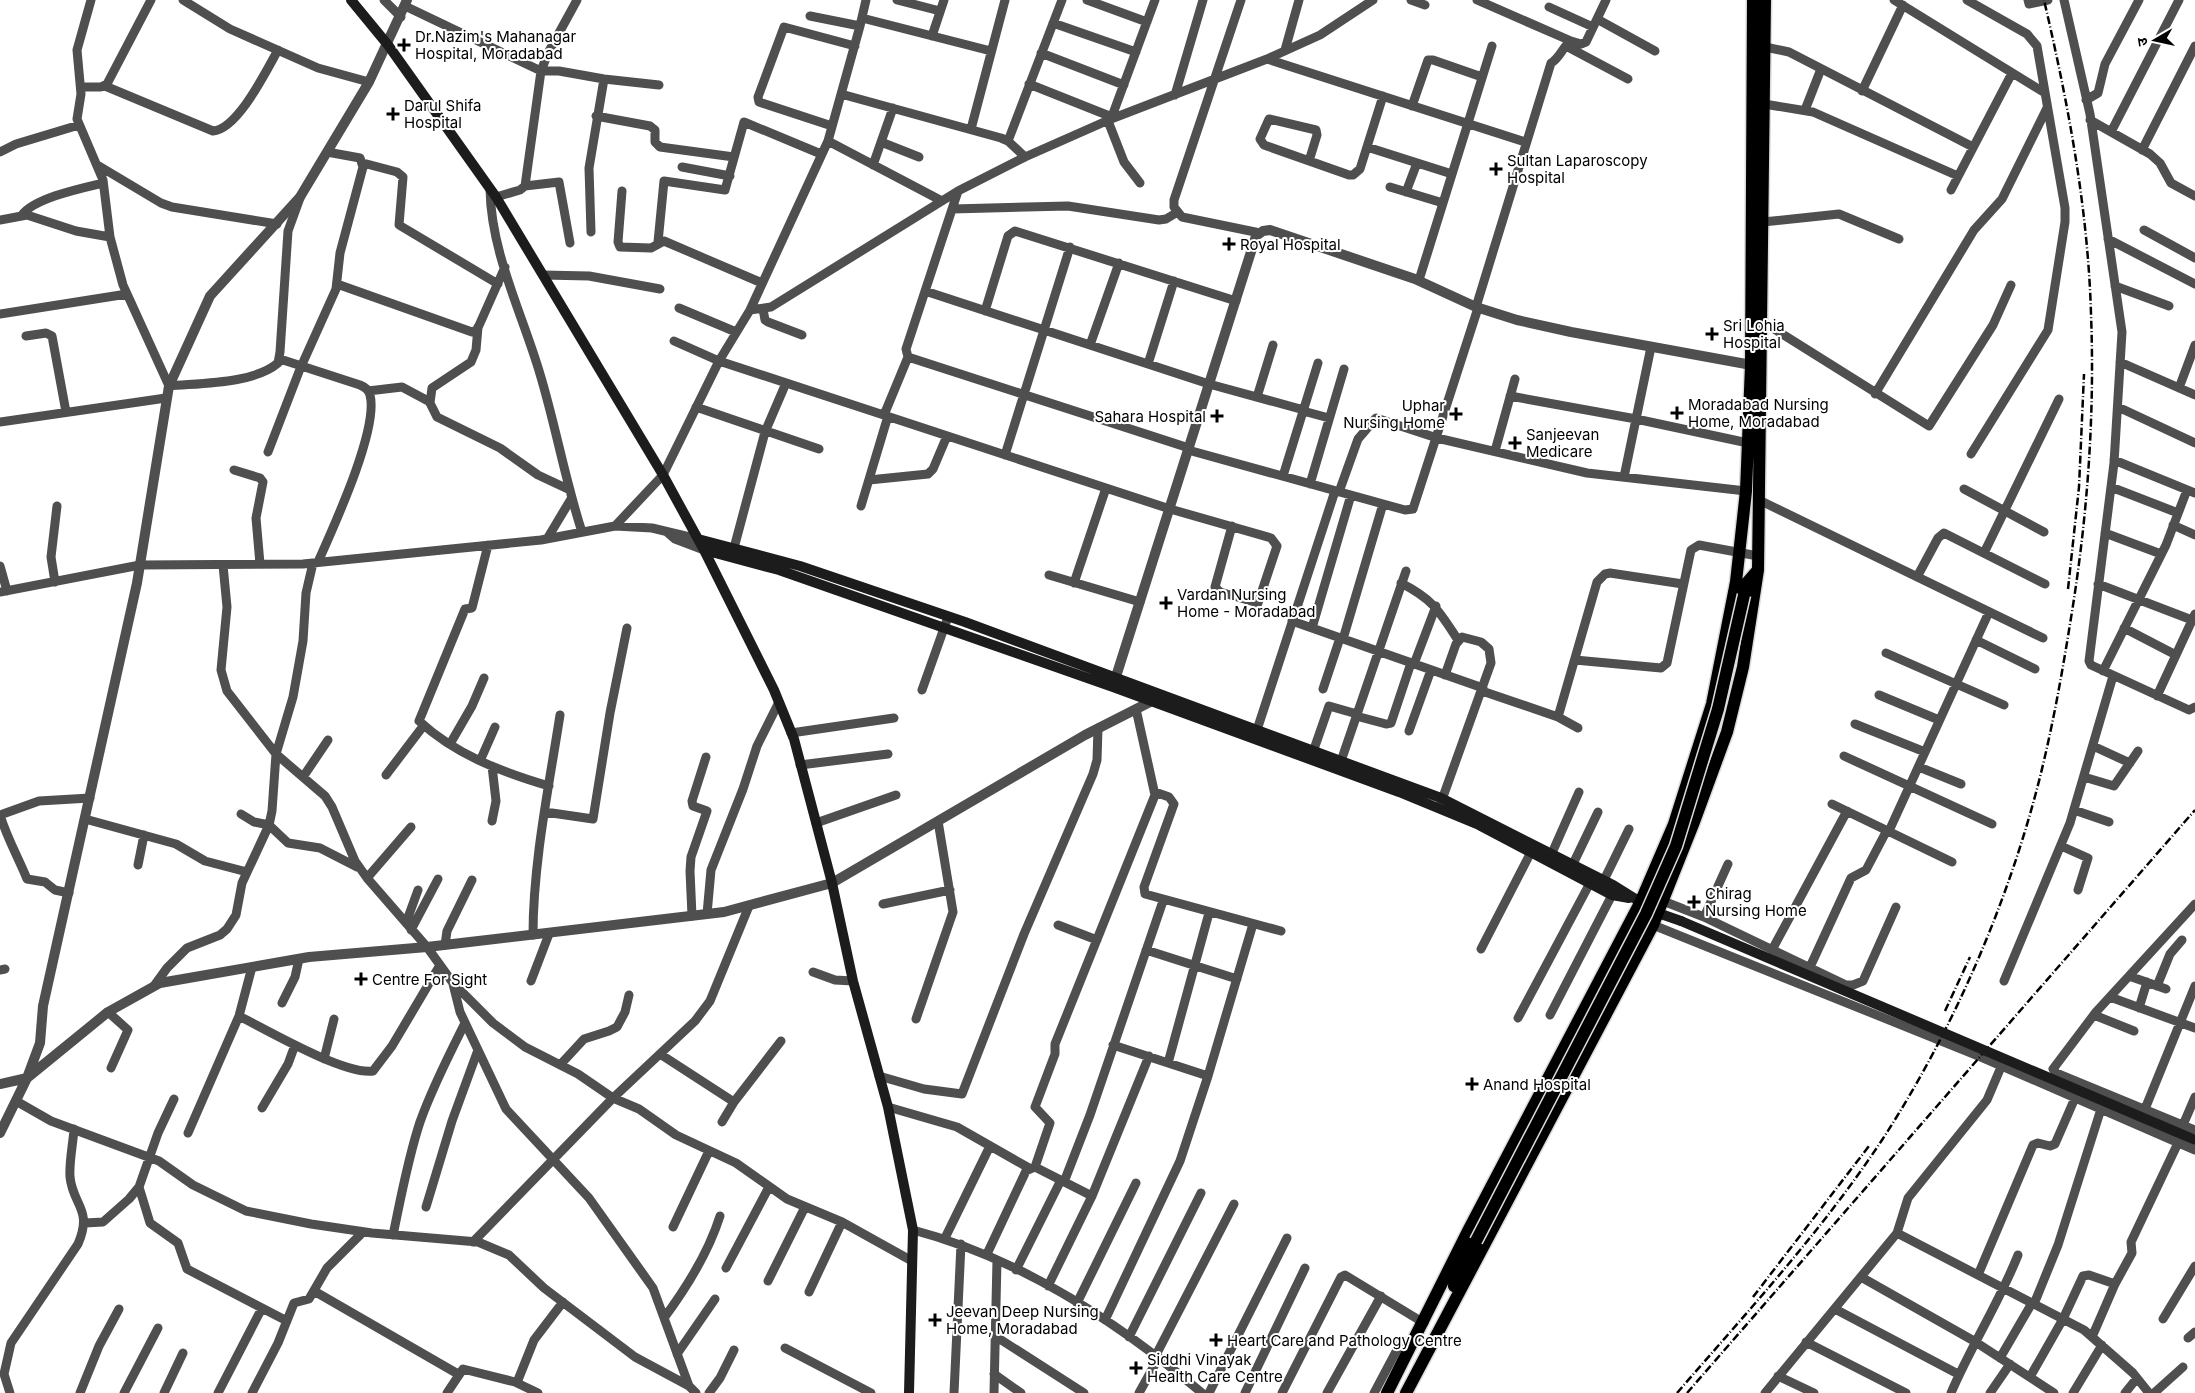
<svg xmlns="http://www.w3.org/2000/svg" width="2195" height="1393" font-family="Inter,'Noto Sans Devanagari',sans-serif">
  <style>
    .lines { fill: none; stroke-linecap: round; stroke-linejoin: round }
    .primary-casing { stroke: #dbdbdb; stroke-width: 15 }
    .minor { stroke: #4f4f4f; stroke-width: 9 }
    .tertiary { stroke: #4f4f4f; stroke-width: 10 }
    .secondary { stroke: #1c1c1c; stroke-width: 10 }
    .primary { stroke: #000; stroke-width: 12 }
    .rail { stroke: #000; stroke-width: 2.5; stroke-dasharray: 8 2.5 1 2.5; stroke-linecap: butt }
    .primary-bridge-casing { stroke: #dbdbdb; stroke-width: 15; stroke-linecap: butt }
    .secondary-bridge { stroke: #1c1c1c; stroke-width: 10 }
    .primary-bridge { stroke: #000; stroke-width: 12 }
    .poi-dot { fill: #000; stroke: #fff; stroke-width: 2 }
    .labels { text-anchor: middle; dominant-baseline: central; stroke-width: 4; stroke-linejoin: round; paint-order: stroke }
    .poi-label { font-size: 15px; fill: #000; stroke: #fff; text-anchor: start }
  </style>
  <rect width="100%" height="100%" fill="#fff"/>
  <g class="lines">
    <g class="primary-casing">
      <path id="primary" d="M 1744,595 L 1745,585 L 1758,570
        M 1454,1286 L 1476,1241
        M 1387,1393 L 1468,1231 L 1640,903 L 1674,824 L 1712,704 L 1736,582 L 1746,491 L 1751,365 L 1753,0
        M 1406,1393 L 1653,925 L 1694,822 L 1727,732 L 1743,667 L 1758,570 L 1765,0"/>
    </g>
    <path class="minor" d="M 91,0 L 77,50 L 81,94 L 77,119 L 103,180 L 110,237 L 123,285 L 169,386 C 201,383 253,384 278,363 L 280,352 L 288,231 L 300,198
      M 183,0 L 230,29 L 318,68 L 369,82
      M 384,0 L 401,17
      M 897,0 L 940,11
      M 1087,0 L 1147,22
      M 1241,0 L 1174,200 L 1174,207 L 1182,217 L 1260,233
      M 1411,0 L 1425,5
      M 1477,0 L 1571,41
      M 1894,0 L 2045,93
      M 1967,0 L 2027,34 L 2037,46 L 2065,208 L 2065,222 L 2048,330 L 1971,454
      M 2028,0 L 2029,4 L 2048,0
      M 2064,0 L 2090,114 L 2122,332 L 2114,463 L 2089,661 L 2091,665 L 2189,710 L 2195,707
      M 405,6 L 541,71 L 559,71 L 604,79 L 659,85
      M 1549,7 L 1593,27
      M 810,16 L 860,26
      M 862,18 L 991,51
      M 1597,19 L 1655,51
      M 1053,23 L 1136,52
      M 932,36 L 944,0
      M 1566,46 L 1628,79
      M 1765,47 L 1789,52 L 1973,147
      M 1285,50 L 1299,0
      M 1041,53 L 1124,85
      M 1267,59 L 1525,142
      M 1029,84 L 1112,117
      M 105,86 L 213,131 C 238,129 266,71 278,50
      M 81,87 L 101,87 L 107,84 L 151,0
      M 1862,91 L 1903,5
      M 841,94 L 1001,138 L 1008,141 L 1025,157
      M 1175,95 L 1203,0
      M 2086,100 L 2098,93 L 2105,64 L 2139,0
      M 1764,104 L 1813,112 L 1958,176
      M 1412,106 L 1428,60 L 1433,60 L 1482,77
      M 1805,110 L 1821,69
      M 596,116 L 650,126 L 655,130 L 655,142 L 660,147 L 734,157
      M 1111,119 L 1155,0
      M 2090,120 L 2150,154 L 2160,163 L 2171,183 L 2195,196
      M 1108,121 L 1124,162 L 1140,183
      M 832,126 L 759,102 L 758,97 L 784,27 L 855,46
      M 971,129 L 1005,0
      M 2111,132 L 2179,0
      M 828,141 L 942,201
      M 1008,141 L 1062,0
      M 881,142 L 919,157
      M 1367,147 L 1452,174
      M 2142,150 L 2195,46
      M 0,152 L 16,144 L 79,125
      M 1309,161 L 1317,135 L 1316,130 L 1269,119 L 1260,139 L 1264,145 L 1349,175 L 1353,175 L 1360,169 L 1383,96
      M 363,163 L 397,172 L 403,177 L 399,225 L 498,284
      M 873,165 L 893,108
      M 99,166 L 161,203 L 172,207 L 277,224
      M 682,167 L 730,176
      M 525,186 L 559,182 L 570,243
      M 1390,187 L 1443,203
      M 490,189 C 491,253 522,313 540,374 C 556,427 565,480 582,532
      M 1951,190 L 2012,73
      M 622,191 L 618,242 L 620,247 L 651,248 L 664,241 L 762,283
      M 958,191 L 906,349 L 908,357 L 1189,448
      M 1406,192 L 1417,163
      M 496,197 L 520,190 L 525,186 L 541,71 L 548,53 L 577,0
      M 952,209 L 1068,206 L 1159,220 L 1166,219 L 1176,213
      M 22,215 C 34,198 82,188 103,183
      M 0,220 L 27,215 L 76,231 L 110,237
      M 1763,222 L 1839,214 L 1899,239
      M 2144,230 L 2195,258
      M 591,232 L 589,168 L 604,79
      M 2108,239 L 2195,284
      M 658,242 L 664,181 L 725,190 L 744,122 L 821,154
      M 543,275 L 589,276 L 660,289
      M 1419,280 L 1492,46
      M 337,284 L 472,332 L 477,330 L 505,267
      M 2115,286 L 2169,306
      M 925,291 L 1209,384 L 1304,410
      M 1476,307 L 1551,63 C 1561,57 1562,47 1571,41 L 1581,44 L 1586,42 L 1606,0
      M 679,308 L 736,332
      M 763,309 L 765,320 L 768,322 L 802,335
      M 750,310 L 771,307 L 958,191 L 1025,157 L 1111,119 L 1267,59 L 1320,35 L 1373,0
      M 985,311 L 1008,236 L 1015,231 L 1236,301
      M 0,314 L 127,294
      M 1763,322 L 1929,426 L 1993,325 L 2011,285
      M 478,327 L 476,350 L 471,362 L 432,388 L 430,403 L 437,417 L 500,448 L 538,475 L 570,490
      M 26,336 L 46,333 L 52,336 L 66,412
      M 674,341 L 719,361 L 1170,509 L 1271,538 L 1277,546 L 1258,603 L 1220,592 L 1215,587 L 1232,526
      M 1090,345 L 1119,263
      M 280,359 L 360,385 C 365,387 369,390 370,395 C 379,429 333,528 318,562
      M 2120,362 L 2195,395
      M 1148,364 L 1174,281
      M 2179,388 L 2195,345
      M 368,391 L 402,387 L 430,402
      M 1875,394 L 1974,230 L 2002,199 L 2047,108
      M 1510,396 L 1636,419 L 1748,443
      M 1257,397 L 1273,345
      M 696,407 L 819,449
      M 2118,407 L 2195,443
      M 1303,411 L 1329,418
      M 884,415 L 908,357
      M 0,422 L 166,398
      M 1188,450 L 1405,510 L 1413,509 L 1478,308
      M 1495,451 L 1515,379
      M 268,452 L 300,369 L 336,289 L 340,253 L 363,167 L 360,158 L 327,152
      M 1005,455 L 1070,247
      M 2114,460 L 2195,493
      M 234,470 L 260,478 L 263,482 L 256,518 L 260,564
      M 1283,476 L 1318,363
      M 1624,477 L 1651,347
      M 869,480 L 928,474 L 933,469 L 947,436
      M 1310,484 L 1344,369
      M 2111,487 L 2178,513
      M 1964,489 L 2044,532
      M 1339,492 L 1358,439 L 1376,418 L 1437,438 L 1587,473 L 1746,491
      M 1759,500 L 2043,638
      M 861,506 L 888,416
      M 2173,525 L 2195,535
      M 615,526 L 663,475 L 719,361 L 750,310 L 828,141 L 860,26 L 866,0
      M 667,532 L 675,539 L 704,550
      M 2105,533 L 2161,554
      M 547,539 L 571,499
      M 488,545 L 472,608 L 465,609 L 419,721 C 456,755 502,772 549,786
      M 734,548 L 765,432 L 786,383
      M 1984,553 L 2059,399
      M 223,565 L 227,607 L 221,670 L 227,691 L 276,754 L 325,796 L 332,807 L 355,861 L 367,878 L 427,947 L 453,983 L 493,1023 L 525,1047 L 578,1074 L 613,1098 L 639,1109 L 676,1135 L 736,1163 L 787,1199 L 842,1222 L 912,1261
      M 0,566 L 7,591
      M 1049,575 L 1140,602
      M 1917,577 L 1938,538 L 1944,533 L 2045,584
      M 55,582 L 51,557 L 57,506
      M 1074,583 L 1106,488
      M 1401,583 C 1434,600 1439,611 1458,640
      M 2098,584 L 2192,620
      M 0,592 L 140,565 L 303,564 L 541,540 L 615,526 L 652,528 L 698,539
      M 1292,621 L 1483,688
      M 1312,628 L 1351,495
      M 2124,628 L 2176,655
      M 1343,639 L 1383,504
      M 1976,640 L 2035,669
      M 1886,653 L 2004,705
      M 1575,660 L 1661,668 L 1667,663 L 1691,550 L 1699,545 L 1758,556
      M 1414,664 L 1436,606
      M 2103,671 L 2166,545 L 2187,490
      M 1323,689 L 1340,638
      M 922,690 L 948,617
      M 1482,691 L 1558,717 L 1578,728
      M 1879,695 L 1939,720
      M 2157,696 L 2195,614
      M 1356,716 L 1386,724 L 1391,723 L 1411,663
      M 1558,717 L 1597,582 L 1605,574 L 1610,573 L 1683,584
      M 1855,724 L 1925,752
      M 1409,731 L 1431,670
      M 791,733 L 894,718
      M 1255,736 L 1335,491
      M 450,744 L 472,706 L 484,678
      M 2093,746 L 2130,763
      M 1313,752 L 1329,706 L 1357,714
      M 1844,756 L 1992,824
      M 480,761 L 495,727
      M 800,765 L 888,754
      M 492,766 L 496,801 L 492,821
      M 1339,767 L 1406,571
      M 1919,767 L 1961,784
      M 386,775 L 424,725
      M 303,777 L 328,740
      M 2084,777 L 2114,786 L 2138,751
      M 1155,792 L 1169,797 L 1174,804 L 1144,887 L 1145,894 L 1281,931
      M 1832,804 L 1952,862
      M 1439,808 L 1491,663 L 1489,649 L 1481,642 L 1462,637 L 1456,644 L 1445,675
      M 2074,810 L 2109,822
      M 545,812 L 593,819 L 610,713 L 627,628
      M 241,814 L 254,822 L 269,825 L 288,843 L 320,848 L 357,867
      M 85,819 L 176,844 L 205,861 L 247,872
      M 816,823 L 896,795
      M 1889,831 L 1989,612
      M 2061,846 L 2088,858 L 2078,890
      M 1552,853 L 1579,792
      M 1573,864 L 1598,812
      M 138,865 L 144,835
      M 367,878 L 411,827
      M 1604,880 L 1629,829
      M 69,893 L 55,890 L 45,882 L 27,879 C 18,857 7,838 0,815 L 39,801 L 90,798
      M 1663,901 L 1704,917 L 1846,985 L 1853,985 L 1863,981 L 1896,907
      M 883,904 L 950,890
      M 2195,904 L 2096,1012 L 2053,1069 L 2056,1073 L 2195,1130
      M 707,914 L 711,870 L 743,789 L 757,746 L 779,702
      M 692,916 L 690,871 L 691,857 L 707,811 L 693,806 L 692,801 L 706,757
      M 1704,917 L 1728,864
      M 406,923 L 418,890
      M 1058,925 L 1097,940
      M 1653,925 L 1981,1057 L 2195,1150
      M 411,930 L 438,879
      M 533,935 C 533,863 549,786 560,715
      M 445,945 L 447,931 L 472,880
      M 1481,949 L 1531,852
      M 1146,950 L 1237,979
      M 1772,950 L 1847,811
      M 1810,967 L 1851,878 L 1866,870 L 1887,830
      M 0,970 L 5,969
      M 813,972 L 835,980 L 853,981
      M 2129,976 L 2166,989
      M 531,981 L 549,934
      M 2004,981 L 2070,823 L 2113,676
      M 453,984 L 460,1012 L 506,1109 L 589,1198 L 653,1288 L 689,1386
      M 154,986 L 167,968 L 187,948 L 220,935 L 227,929 L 236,915 L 242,883 L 269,825 L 272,811 L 276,754 L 293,697 L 303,641 L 306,593 L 313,563
      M 2157,986 L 2170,954 L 2182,940
      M 2110,997 L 2195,1028
      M 282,1003 L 295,977 L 299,959
      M 2139,1008 L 2147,982
      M 108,1012 L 128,1030 L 111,1068
      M 1550,1015 L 1612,895
      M 2094,1015 L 2134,1031
      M 239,1016 C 267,1030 344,1075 373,1071 L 392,1046 L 440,965
      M 1518,1018 L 1590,883
      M 916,1019 L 953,912 L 938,821
      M 1113,1045 L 1208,1076
      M 660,1054 L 734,1102
      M 324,1059 L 334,1019
      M 1168,1063 L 1209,913
      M 560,1065 L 584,1039 L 609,1031 L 617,1027 L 625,1012 L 629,995
      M 879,1076 L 924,1089 L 962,1094 L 1024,934 L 1093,774 L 1097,760 L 1098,728
      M 16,1101 L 51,1121 L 159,1161 L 193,1185 L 246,1211 L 311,1224 L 372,1233 L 478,1242 L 509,1255 L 544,1288 L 635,1357 L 689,1386 L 696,1393
      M 888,1107 L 957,1127 L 1029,1168
      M 262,1108 L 288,1064 L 295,1045
      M 2145,1109 L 2195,986
      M 722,1122 L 734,1102 L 781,1041
      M 2183,1125 L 2195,1097
      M 188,1133 L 239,1016 L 252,967
      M 1035,1167 L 1050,1123 L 1035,1107 L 1055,1054 L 1055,1044 L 1155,795 L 1136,709
      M 1064,1182 L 1090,1115 L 1163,901
      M 139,1187 L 150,1223 L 178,1243 L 187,1269 L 287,1321
      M 426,1207 L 452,1121 L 478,1050
      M 85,1223 L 103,1222 L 129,1199 L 139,1187 L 158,1133 L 174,1099
      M 673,1227 L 709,1151
      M 913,1230 C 1020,1258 1118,1322 1202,1393
      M 1897,1233 L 2084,1330 L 2133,1373 L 2149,1393
      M 393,1235 C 401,1197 408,1158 420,1122 C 432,1088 449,1055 465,1023
      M 945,1238 L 990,1146
      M 473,1242 L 613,1098 L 695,1021 L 710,1001 L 749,906
      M 987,1254 L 1026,1171 L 1035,1167 L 1092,1196
      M 726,1268 L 769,1187
      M 1016,1270 L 1061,1180
      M 1978,1275 L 2033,1145 L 2038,1143 L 2050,1146 L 2055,1144 L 2075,1098
      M 1861,1277 L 1974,1341 L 2054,1393
      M 768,1281 L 805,1207
      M 1048,1286 L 1092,1196 L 1149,1056
      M 314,1291 L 458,1374
      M 809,1292 L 842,1222
      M 1077,1303 L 1136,1183
      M 2034,1304 L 2058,1245 L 2101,1109
      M 1835,1309 L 1958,1374
      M 664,1318 C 687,1287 708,1254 720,1216
      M 2163,1319 L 2195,1266
      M 1105,1320 L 1180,1161 L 1208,1076 L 1253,924
      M 995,1336 L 1084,1393
      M 1129,1337 L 1201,1193
      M 2092,1337 L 2115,1284 L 2132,1253 L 2131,1242 L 2178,1143
      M 2188,1338 L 2195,1332
      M 1806,1342 L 1906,1393
      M 785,1348 L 871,1393
      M 677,1354 L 715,1299
      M 1156,1355 L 1234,1204
      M 2000,1358 L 2032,1303
      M 994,1374 L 1021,1393
      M 1778,1376 L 1814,1393
      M 2030,1377 L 2063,1319 L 2083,1276 L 2089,1275 L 2115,1284
      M 515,1382 L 538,1393
      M 10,1393 L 4,1374 L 11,1343 L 78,1244 C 93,1209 73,1206 70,1177 C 69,1162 73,1144 74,1129
      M 80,1393 L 99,1346 L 119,1309
      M 124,1393 L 158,1328
      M 164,1393 L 183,1353
      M 218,1393 L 262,1308
      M 252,1393 L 278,1343 L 294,1303 L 309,1299 L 327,1268 L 363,1232
      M 447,1393 L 463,1369 L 515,1382 L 518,1380 L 534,1340 L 563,1302
      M 709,1393 L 720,1378 L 734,1350
      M 954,1393 L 961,1244
      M 994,1393 L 997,1260
      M 1139,1393 L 1159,1357
      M 1209,1393 L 1287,1238
      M 1245,1393 L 1305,1268
      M 1282,1393 L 1341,1277 L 1345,1275 L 1424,1323
      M 1327,1393 L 1381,1296
      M 1374,1393 L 1400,1344 L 1415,1338
      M 1765,1393 L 1897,1233 L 1908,1198 L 1987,1100 L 2001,1067
      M 1951,1393 C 1971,1346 1999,1303 2018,1255
      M 1990,1393 L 2010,1364
      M 2073,1393 L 2102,1345
      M 2125,1393 L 2137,1378
      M 2154,1393 L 2183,1367"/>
    <path class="tertiary" d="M 1113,686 L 1256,236 L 1263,231 L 1270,230 L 1415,279 L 1476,307 L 1517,320 L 1571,332 L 1757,366
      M 0,1084 L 27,1078 L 108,1012 L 160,983 L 309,957 L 427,947 L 724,912 L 832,883 L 1085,735 L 1150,702 L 1156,696
      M 0,1133 L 27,1078 L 40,1043 L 43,1006 L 137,583 L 169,386 L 210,296 L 300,197 L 369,82 L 407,0"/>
    <path class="secondary" d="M 351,0 L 388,45 L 496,197 L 663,475 L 704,550 L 774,690 L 794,739 L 832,883 L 853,981 L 888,1107 L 913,1230 L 909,1393
      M 698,539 L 800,566 L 965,622 L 1441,798 L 1613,885 L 1658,913 L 1681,921
      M 704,550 L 779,570 L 1113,687 L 1399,792 L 1479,825 L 1612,895 L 1629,898"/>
    <use href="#primary" class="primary"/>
    <path class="rail" d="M 2068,589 L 2079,487 L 2084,374
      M 1945,1011 L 1970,957
      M 1753,1297 L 1869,1146
      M 1677,1393 C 1748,1311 1822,1231 1882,1140 C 1953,1031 2010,899 2041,773 C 2053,724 2062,674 2070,624 C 2087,522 2095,418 2091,314 C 2088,208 2068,103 2044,0
      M 1687,1393 L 2195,810"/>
    <g class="primary-bridge-casing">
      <path id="primary-bridge" d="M 1476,1241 L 1646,914 L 1676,846 L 1718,709 L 1744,595"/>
    </g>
    <path class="secondary-bridge" d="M 1681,921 L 2195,1140"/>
    <use href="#primary-bridge" class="primary-bridge"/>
  </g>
  <g class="poi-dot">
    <path d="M401.5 37.5h5v5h5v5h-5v5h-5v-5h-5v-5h5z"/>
    <path d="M390.5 106.5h5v5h5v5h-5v5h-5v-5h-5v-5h5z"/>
    <path d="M1493.5 161.5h5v5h5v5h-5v5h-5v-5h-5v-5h5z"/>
    <path d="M1226.5 236.5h5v5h5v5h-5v5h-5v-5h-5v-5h5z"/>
    <path d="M1709.5 326.5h5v5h5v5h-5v5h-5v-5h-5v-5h5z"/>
    <path d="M1674.5 405.5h5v5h5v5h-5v5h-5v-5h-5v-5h5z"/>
    <path d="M1453.5 406.5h5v5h5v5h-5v5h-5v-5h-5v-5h5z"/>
    <path d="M1214.5 408.5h5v5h5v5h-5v5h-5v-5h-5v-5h5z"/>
    <path d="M1512.5 435.5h5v5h5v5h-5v5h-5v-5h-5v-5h5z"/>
    <path d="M1163.5 595.5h5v5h5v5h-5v5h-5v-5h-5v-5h5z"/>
    <path d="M1691.5 894.5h5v5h5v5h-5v5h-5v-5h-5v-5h5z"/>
    <path d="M358.5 971.5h5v5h5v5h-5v5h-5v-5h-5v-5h5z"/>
    <path d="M1469.5 1076.5h5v5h5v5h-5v5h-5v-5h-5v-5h5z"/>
    <path d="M932.5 1312.5h5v5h5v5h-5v5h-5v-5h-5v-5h5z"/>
    <path d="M1213.5 1332.5h5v5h5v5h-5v5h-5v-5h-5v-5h5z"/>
    <path d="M1133.5 1360.5h5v5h5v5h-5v5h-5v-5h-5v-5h5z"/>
  </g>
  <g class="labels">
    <g class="poi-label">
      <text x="415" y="36">Dr.Nazim's Mahanagar<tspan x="415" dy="17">Hospital, Moradabad</tspan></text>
      <text x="404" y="105">Darul Shifa<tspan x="404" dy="17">Hospital</tspan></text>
      <text x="1507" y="160">Sultan Laparoscopy<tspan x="1507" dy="17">Hospital</tspan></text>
      <text x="1240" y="244">Royal Hospital</text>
      <text x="1723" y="325">Sri Lohia<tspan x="1723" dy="17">Hospital</tspan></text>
      <text x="1688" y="404">Moradabad Nursing<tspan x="1688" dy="17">Home, Moradabad</tspan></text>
      <text x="1445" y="405" text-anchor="end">Uphar<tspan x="1445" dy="17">Nursing Home</tspan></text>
      <text x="1206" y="416" text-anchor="end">Sahara Hospital</text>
      <text x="1526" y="434">Sanjeevan<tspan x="1526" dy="17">Medicare</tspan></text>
      <text x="1177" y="594">Vardan Nursing<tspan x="1177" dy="17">Home - Moradabad</tspan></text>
      <text x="1705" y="893">Chirag<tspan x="1705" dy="17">Nursing Home</tspan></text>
      <text x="372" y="979">Centre For Sight</text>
      <text x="1483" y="1084">Anand Hospital</text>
      <text x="946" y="1311">Jeevan Deep Nursing<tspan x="946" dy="17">Home, Moradabad</tspan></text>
      <text x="1227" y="1340">Heart Care and Pathology Centre</text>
      <text x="1147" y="1359">Siddhi Vinayak<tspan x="1147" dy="17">Health Care Centre</tspan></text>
    </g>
  </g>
  <g transform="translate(2155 40) rotate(261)" stroke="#ffffff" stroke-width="4" paint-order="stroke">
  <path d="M0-4L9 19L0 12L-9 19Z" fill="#000000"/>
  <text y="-8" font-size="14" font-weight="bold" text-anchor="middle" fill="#000000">उ</text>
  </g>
</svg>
